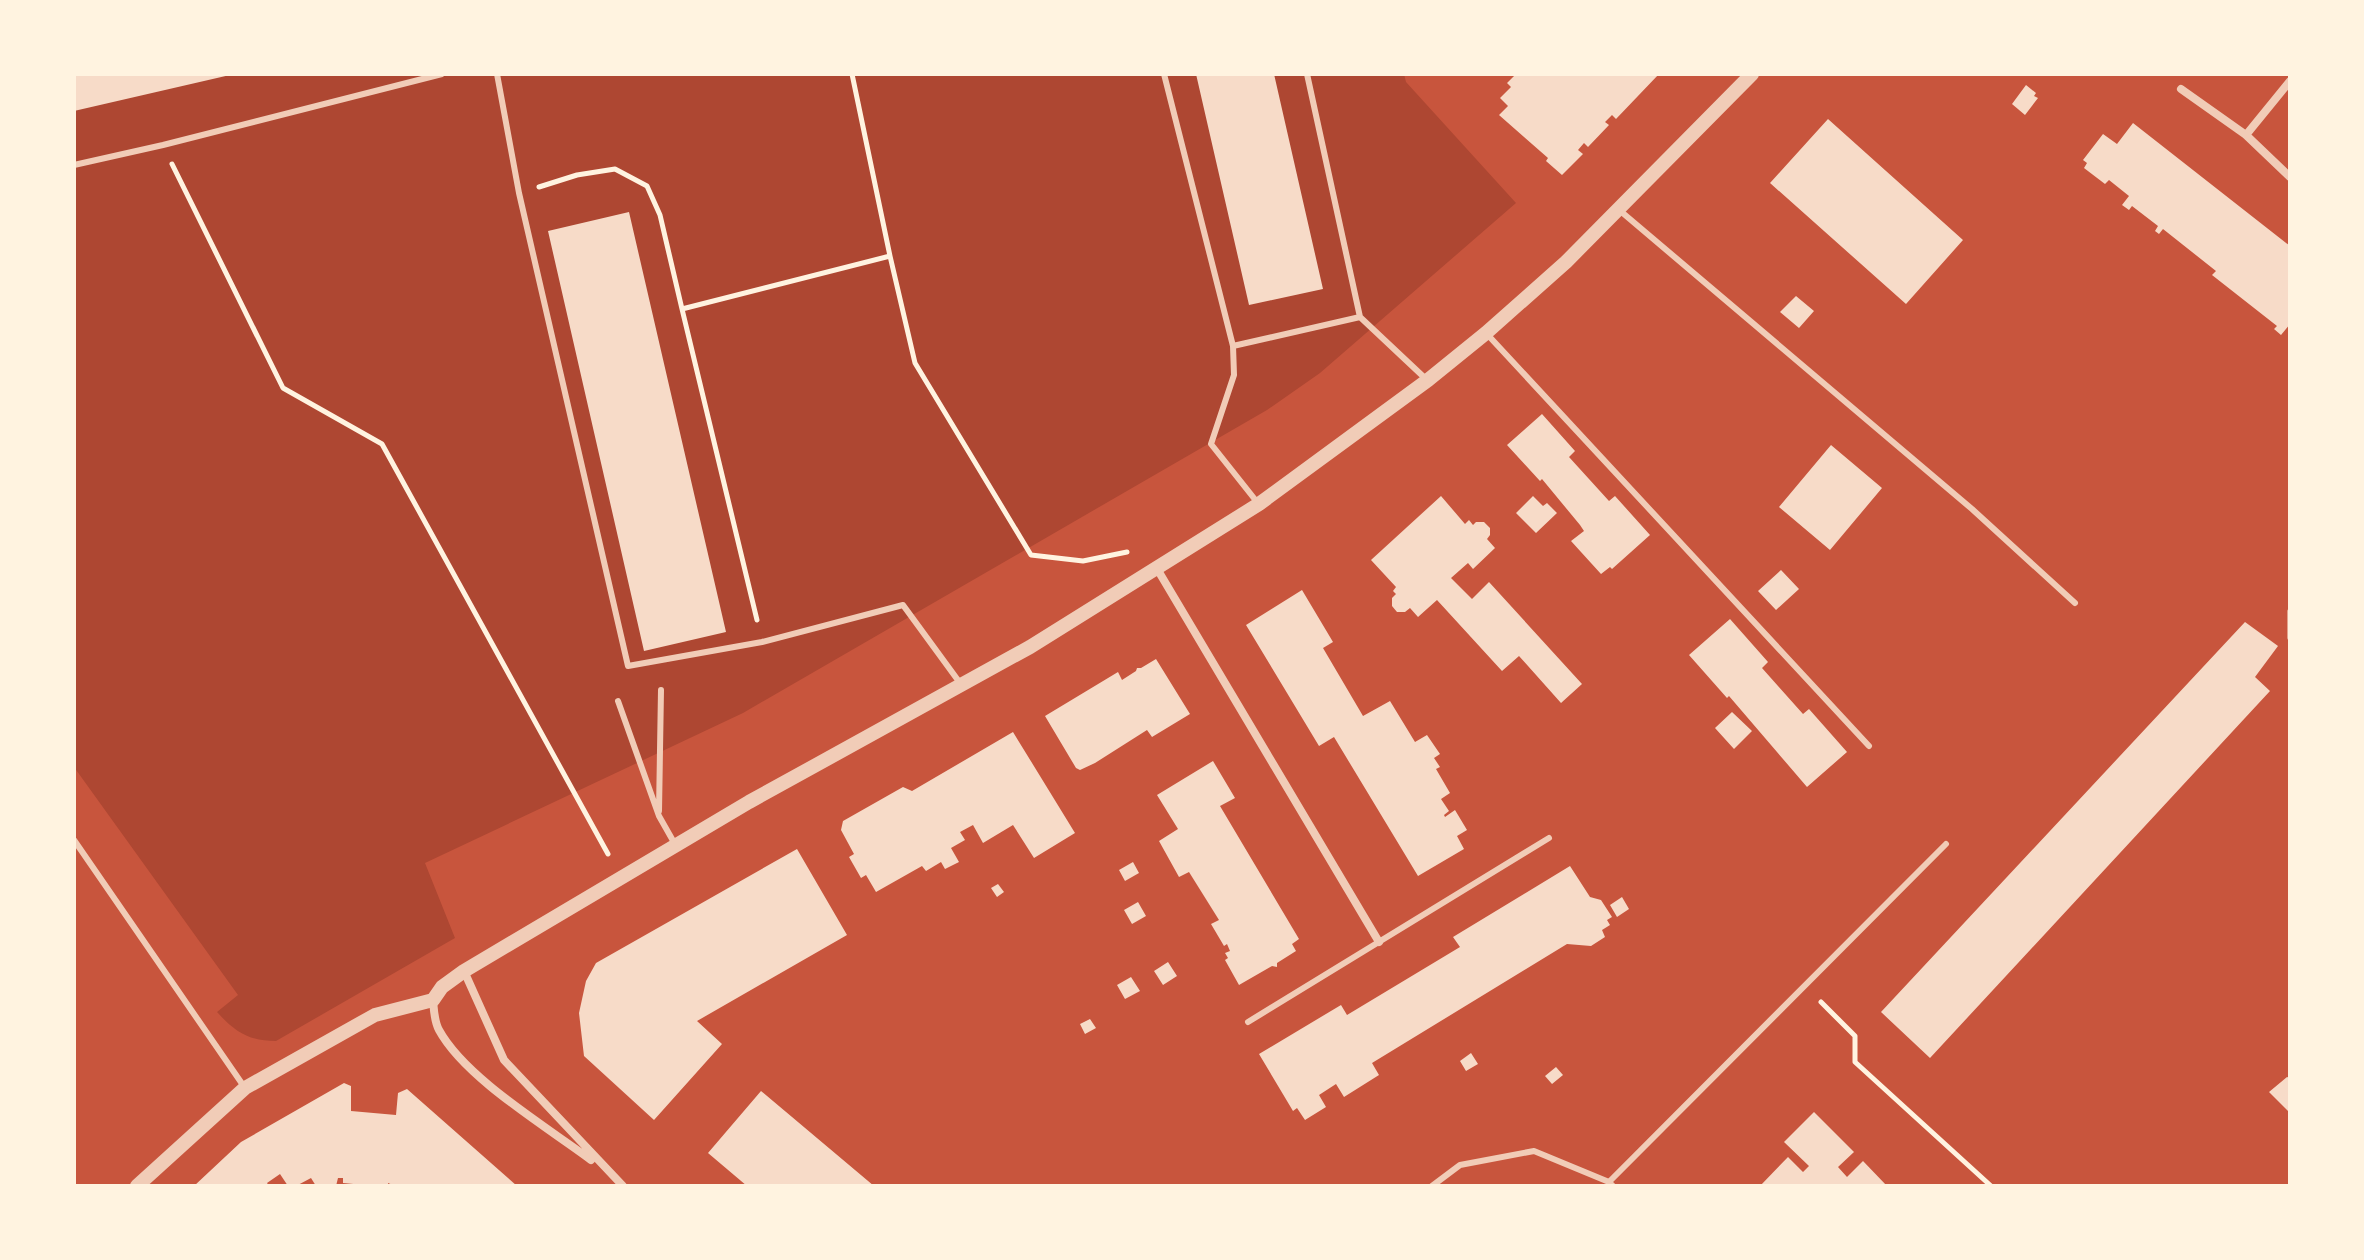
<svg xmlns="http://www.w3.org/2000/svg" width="2364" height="1260" font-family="'PT Sans',sans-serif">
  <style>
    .green { fill: #ae4732 }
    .building { fill: #f7dbc8 }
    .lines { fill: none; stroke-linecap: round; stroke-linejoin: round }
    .path { stroke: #fff3e0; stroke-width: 5 }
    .service { stroke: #f1ccb7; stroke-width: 6 }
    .minor { stroke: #f1ccb7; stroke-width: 8 }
    .tertiary { stroke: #f1ccb7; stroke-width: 14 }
  </style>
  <rect width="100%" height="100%" fill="#c8553d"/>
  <path class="green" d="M 74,74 L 1404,74 L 1406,82 L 1516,203 L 1320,373 L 1267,410 L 743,713 L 425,863 L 455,938 L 276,1041 C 249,1041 235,1032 217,1012 L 238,995 L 74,767 Z"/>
  <path class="building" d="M 74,74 L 230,74 L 230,75 L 74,111 Z
    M 1196,74 L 1274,74 L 1323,289 L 1249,305 Z
    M 1516,74 L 1659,74 L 1616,119 L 1612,115 L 1605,122 L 1609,125 L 1588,147 L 1584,143 L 1578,150 L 1583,154 L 1562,175 L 1546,161 L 1548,158 L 1499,115 L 1508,106 L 1500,98 L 1511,87 L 1507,83 Z
    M 2026,85 L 2036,93 L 2034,96 L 2038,98 L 2025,115 L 2012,104 Z
    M 1828,119 L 1963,240 L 1906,304 L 1770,183 Z
    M 2133,123 L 2290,246 L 2290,324 L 2281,335 L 2274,329 L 2277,326 L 2212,275 L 2216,271 L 2163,229 L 2159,234 L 2155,231 L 2158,226 L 2132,206 L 2129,210 L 2122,205 L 2129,196 L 2109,180 L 2105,184 L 2084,168 L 2087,163 L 2083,160 L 2103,134 L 2117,144 Z
    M 629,212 L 726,632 L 644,651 L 548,231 Z
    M 1796,296 L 1814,311 L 1799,328 L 1780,312 Z
    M 1542,414 L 1575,451 L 1569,457 L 1609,501 L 1615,496 L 1650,535 L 1612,569 L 1610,567 L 1601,574 L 1571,541 L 1584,531 L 1580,525 L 1542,479 L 1540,481 L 1507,445 Z
    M 1831,445 L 1882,488 L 1830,550 L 1779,507 Z
    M 1441,496 L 1465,524 L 1469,520 L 1473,525 L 1476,522 L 1484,522 L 1490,528 L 1490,535 L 1487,539 L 1495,548 L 1473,569 L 1468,563 L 1451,578 L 1472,599 L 1489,582 L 1582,684 L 1561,703 L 1519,656 L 1502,671 L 1437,600 L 1418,617 L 1410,608 L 1405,612 L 1397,612 L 1392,606 L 1392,598 L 1396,594 L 1393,591 L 1396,587 L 1371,560 Z
    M 1533,496 L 1543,506 L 1547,503 L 1557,513 L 1536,533 L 1516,513 Z
    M 1781,570 L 1799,589 L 1776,610 L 1758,591 Z
    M 1302,590 L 1333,642 L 1323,648 L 1363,716 L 1390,701 L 1415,742 L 1427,735 L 1440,754 L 1434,758 L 1440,767 L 1436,769 L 1450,793 L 1441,799 L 1449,811 L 1444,815 L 1445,817 L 1455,810 L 1467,830 L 1457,836 L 1464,849 L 1418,876 L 1334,737 L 1319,746 L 1246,625 Z
    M 1730,619 L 1768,662 L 1762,668 L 1803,714 L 1809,709 L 1847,752 L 1807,787 L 1729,696 L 1727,698 L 1689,655 Z
    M 2245,622 L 2278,646 L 2255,677 L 2270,691 L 1930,1058 L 1881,1012 Z
    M 1156,659 L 1190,714 L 1152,737 L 1147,730 L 1095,763 L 1080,770 L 1076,768 L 1045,716 L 1118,672 L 1122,680 L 1136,671 L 1137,668 L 1141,668 Z
    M 1732,712 L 1752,731 L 1734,749 L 1715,728 Z
    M 1013,732 L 1075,833 L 1034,858 L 1013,825 L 983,843 L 973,825 L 960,832 L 965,840 L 951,848 L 959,862 L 945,869 L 941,862 L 926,871 L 922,866 L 876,892 L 866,875 L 861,878 L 849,857 L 854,854 L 841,830 L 843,821 L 903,787 L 912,791 Z
    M 1213,761 L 1235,798 L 1220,806 L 1299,939 L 1292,944 L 1296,951 L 1277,963 L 1277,967 L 1272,966 L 1239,985 L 1225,960 L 1228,958 L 1225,953 L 1230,951 L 1227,944 L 1224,946 L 1211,924 L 1219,920 L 1189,872 L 1179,877 L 1159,841 L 1178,829 L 1157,795 Z
    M 797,849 L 847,935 L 697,1021 L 722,1044 L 654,1120 L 584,1056 L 579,1013 L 586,981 L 596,963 Z
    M 1133,862 L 1139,873 L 1125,881 L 1119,870 Z
    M 1570,866 L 1590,897 L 1601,900 L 1612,917 L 1607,920 L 1610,925 L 1602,930 L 1605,937 L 1591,946 L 1567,944 L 1372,1063 L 1379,1075 L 1344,1097 L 1336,1084 L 1319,1095 L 1326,1107 L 1305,1120 L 1297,1108 L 1293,1111 L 1259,1054 L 1341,1005 L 1347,1015 L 1460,947 L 1453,937 Z
    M 998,884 L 1004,892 L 997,897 L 991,888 Z
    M 1622,897 L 1629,909 L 1617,917 L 1610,905 Z
    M 1138,902 L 1146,916 L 1132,924 L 1124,910 Z
    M 1168,962 L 1177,976 L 1163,985 L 1154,971 Z
    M 1131,977 L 1140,991 L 1125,999 L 1117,985 Z
    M 1090,1019 L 1096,1028 L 1085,1034 L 1080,1024 Z
    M 1471,1053 L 1478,1064 L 1466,1071 L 1460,1061 Z
    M 1556,1067 L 1563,1075 L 1552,1084 L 1545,1076 Z
    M 2287,1077 L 2290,1078 L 2290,1113 L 2269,1092 Z
    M 344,1083 L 351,1086 L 351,1111 L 396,1115 L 398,1093 L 407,1089 L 517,1186 L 395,1186 L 388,1183 L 388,1186 L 374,1186 L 343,1183 L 343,1178 L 338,1178 L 336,1186 L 316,1186 L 311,1178 L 296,1186 L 288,1186 L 280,1174 L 267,1183 L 269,1186 L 194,1186 L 241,1142 Z
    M 761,1091 L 874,1186 L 747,1186 L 708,1153 Z
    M 1814,1112 L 1854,1152 L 1838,1167 L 1847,1177 L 1863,1161 L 1887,1186 L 1760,1186 L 1788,1157 L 1803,1172 L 1809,1166 L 1784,1142 Z"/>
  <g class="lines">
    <path class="path" d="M 852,74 L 890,256
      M 172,164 L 283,388 L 382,444 L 608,854
      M 539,187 L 577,175 L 615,169 L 647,186 L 660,215 L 682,309 L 890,256 L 915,363 L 1031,555 L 1083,561 L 1127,552
      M 682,309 L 757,620
      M 2290,611 L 2290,638
      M 1821,1002 L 1855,1036 L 1855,1062 L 1991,1186"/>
    <path class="service" d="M 497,74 L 519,193 L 628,666 L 762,642 L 903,605 L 960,683
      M 1164,74 L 1233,346 L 1360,317
      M 1307,74 L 1360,317 L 1427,380
      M 74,165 L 163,145 L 442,74
      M 1618,209 L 1972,509 L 2075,603
      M 1486,333 L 1869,746
      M 1233,346 L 1234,375 L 1211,444 L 1257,502
      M 618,701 L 659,816 L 676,846
      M 659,811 L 661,690
      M 74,840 L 245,1088
      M 1248,1022 L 1549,838
      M 1609,1182 L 1946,844
      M 1432,1186 L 1460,1165 L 1534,1151 L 1609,1182 L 1613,1186"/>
    <path class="minor" d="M 2181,89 L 2246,135 L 2290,177
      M 2246,135 L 2290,81
      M 1156,567 L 1379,942
      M 464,971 L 504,1060 L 623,1186
      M 433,1000 C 434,1010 434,1021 439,1030 C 465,1078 547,1127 591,1160"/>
    <path class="tertiary" d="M 137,1186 L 245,1088 L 375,1015 L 433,1000 L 442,987 L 464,971 L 749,802 L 1030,647 L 1259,504 L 1428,380 L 1486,333 L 1566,262 L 1752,74"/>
  </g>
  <rect width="2364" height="1260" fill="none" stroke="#fff3e0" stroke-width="152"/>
</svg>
